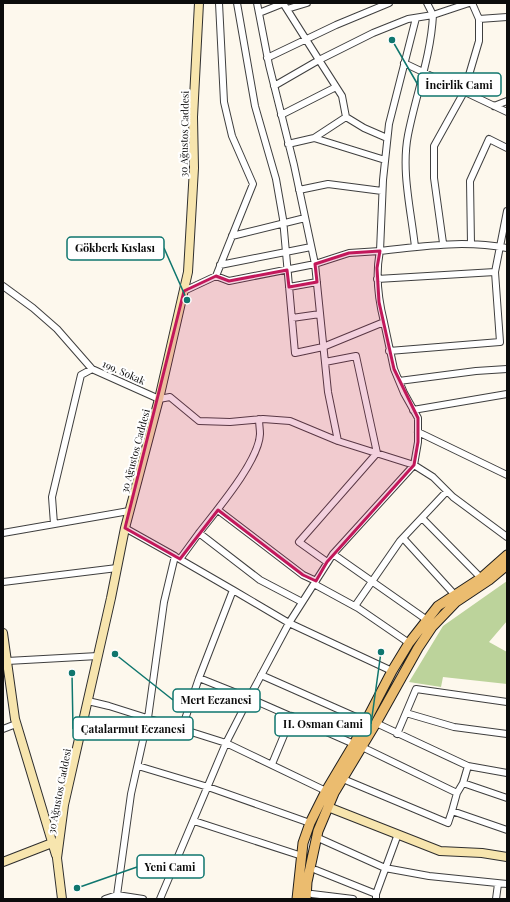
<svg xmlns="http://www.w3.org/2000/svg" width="510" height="902" font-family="'Playfair Display',serif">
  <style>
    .forest { fill: #bcd39b }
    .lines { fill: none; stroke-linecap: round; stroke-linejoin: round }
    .street-casing { stroke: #3f3f3f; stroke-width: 8 }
    .secondary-casing { stroke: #2e2e2e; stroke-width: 10 }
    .primary-casing { stroke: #1d1d1d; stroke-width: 11 }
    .street { stroke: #fff; stroke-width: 6 }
    .secondary { stroke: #f7e5ae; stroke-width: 8 }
    .primary { stroke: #ebbc6f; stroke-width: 9 }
    .marked { fill: #c2185b; fill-opacity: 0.2; stroke: #c2185b; stroke-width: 3; stroke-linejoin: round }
    .labels { text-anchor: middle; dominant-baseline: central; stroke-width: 4; stroke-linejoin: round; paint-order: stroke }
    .street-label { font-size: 10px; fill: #0c0c0c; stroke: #fff }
    .leader { fill: none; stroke: #0f766e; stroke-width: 1.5 }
    .callout-dot { fill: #0f766e; stroke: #fff; stroke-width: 1.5 }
    .callout { fill: #fff; stroke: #0f766e; stroke-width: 1.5 }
    .callout-label { font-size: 11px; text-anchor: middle; font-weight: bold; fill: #0c0c0c }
  </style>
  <rect width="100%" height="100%" fill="#fdf8ed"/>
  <path class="forest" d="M 507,581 L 507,621 L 489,642 L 507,652 L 507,684 L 443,677 L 441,687 L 409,682 L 443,626 Z"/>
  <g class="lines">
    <g class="street-casing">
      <path id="street" d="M 257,3 L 269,65 L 294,165 L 315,264 L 328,392 L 338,441
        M 283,3 L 319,60 L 373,33 L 408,19 L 433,15 L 427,3
        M 472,3 L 479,19 L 507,17
        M 287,9 L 307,3
        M 259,13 L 284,3
        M 267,58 L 336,25 L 389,3
        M 404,63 L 507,112
        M 274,86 L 319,60 L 342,96 L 346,117
        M 494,106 L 507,101
        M 281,115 L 336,87
        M 314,138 L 346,117 L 364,128 L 387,138
        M 288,144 L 314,138 L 385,160
        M 299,190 L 328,184 L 382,191
        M 232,236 L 305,218
        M 443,243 L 434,178 L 434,146 L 464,92 L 479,41 L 479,19
        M 471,244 L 470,181 L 489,139 L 507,148
        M 415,247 C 411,210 401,171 408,135 C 416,94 431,56 433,15 L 469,3
        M 220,265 L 311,247
        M 216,276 L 229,281 L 315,264 L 349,253 L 380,251 L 383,180 L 389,124 L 416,18
        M 377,279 L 495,272
        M 3,286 L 33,308 L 57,329 L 92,369
        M 289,287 L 317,282
        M 184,291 L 216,276 L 253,184 L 232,136 L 224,102 L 219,3
        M 292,318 L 320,314
        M 384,322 C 378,298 375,275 380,251 C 423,246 464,240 507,248
        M 389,351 L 500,342 L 495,272 L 507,211
        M 325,362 L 356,356 L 377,453 L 299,542 L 327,562
        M 399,381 L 476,371 L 507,369
        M 413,410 L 507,394
        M 418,432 L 507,475
        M 218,510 L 303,575 L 316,581
        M 422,518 L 481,578
        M 54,524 L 52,497 L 81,375 L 92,369 L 159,399 L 170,397 L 199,421 L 230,422 L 263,419 L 290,421 L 338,441 L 414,465 L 418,442 L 418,418 L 404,393 L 394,369 L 384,322 L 323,347 L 295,353 L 283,219 L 276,179 L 255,106 L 237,3
        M 3,533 L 129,511
        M 199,533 C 216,511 259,461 260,434 C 260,429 259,424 259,419
        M 403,538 L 454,594
        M 333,554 L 427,620
        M 176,557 L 233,590
        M 180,559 L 199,533 L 260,580 L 302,602
        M 3,582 L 117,568
        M 314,584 L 358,608 L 409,643
        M 355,606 L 400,541 L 447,491
        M 7,661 L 98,656
        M 392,671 L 289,623 L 333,554 L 414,465 L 433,477 L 453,497 L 507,537
        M 261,675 L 365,721
        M 88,701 L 109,706 L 226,743 L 249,698 L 354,744
        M 406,713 L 454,727 L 507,734
        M 376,723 L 468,766 L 507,773
        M 182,728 L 199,678 L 249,698 L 289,623 L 233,590 L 199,678
        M 3,729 L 16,724
        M 397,734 L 416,689 L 507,702
        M 362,747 L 457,793 L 452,811
        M 272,764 L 292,716
        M 138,766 L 208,787 L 310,823
        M 343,779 L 448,823 L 452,811 L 507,830
        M 463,783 L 468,766
        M 457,793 L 463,783 L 507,798
        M 194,821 L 302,856
        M 316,837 L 385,868 L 429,876 L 507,884
        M 316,870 L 376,894 L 376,899
        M 312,894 L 353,899
        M 376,894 L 398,834
        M 117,895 L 131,794 L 148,718 L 164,602 L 175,556 L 125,528
        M 105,899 L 117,895 L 143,899
        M 160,899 L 226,743 L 326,791
        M 496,899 L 498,884"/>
    </g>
    <g class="secondary-casing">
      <path id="secondary" d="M 3,633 L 15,719 L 56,855
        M 328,807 L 440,851 L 482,853 L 507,857
        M 3,862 L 52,843
        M 62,899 L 57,858 L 64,805 L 111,598 L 125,528 L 159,399 L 188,272 L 194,168 L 193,117 L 199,3"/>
    </g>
    <g class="primary-casing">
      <path id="primary" d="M 297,899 L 303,843 L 310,823 L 326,791 L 354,744 L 392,671 L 409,643 L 438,606 L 481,578 L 507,555
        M 306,899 L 307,882 L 318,831 L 334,793 L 376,723 L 418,648 L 432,627 L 456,602 L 489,580 L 507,565"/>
    </g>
    <use href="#street" class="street"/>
    <use href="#secondary" class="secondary"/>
    <use href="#primary" class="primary"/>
  </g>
  <path class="marked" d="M 380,251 L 377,268 L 379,302 L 394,369 L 418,418 L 418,442 L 414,465 L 327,562 L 316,581 L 303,575 L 218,510 L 180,559 L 125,528 L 184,291 L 216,276 L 229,281 L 287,270 L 289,287 L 317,282 L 315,264 L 349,253 Z"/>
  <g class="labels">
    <g class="street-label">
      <text transform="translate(184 134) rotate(-89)">30 Ağustos Caddesi</text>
      <text transform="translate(124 372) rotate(24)">199. Sokak</text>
      <text transform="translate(135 451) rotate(-75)">30 Ağustos Caddesi</text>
      <text transform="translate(59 791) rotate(-79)">30 Ağustos Caddesi</text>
    </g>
  </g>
  <path class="leader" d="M392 40L418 85M187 300L164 248M115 654L173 700M381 652L371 724M72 673L73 729M77 888L137 867"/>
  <g class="callout-dot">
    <circle cx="392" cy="40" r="4"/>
    <circle cx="187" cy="300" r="4"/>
    <circle cx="115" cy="654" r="4"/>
    <circle cx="381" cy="652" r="4"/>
    <circle cx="72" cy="673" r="4"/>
    <circle cx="77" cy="888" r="4"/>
  </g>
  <g class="callout">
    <rect x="418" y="73" width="83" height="23" rx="4"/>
    <rect x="67" y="237" width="97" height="23" rx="4"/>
    <rect x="173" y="689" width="87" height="23" rx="4"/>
    <rect x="275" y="713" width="96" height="23" rx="4"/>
    <rect x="73" y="717" width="120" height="23" rx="4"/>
    <rect x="137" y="855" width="67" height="23" rx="4"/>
  </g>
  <g class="callout-label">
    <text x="459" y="89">İncirlik Cami</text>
    <text x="115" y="252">Gökberk Kıslası</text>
    <text x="216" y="704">Mert Eczanesi</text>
    <text x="323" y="728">H. Osman Cami</text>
    <text x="133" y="733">Çatalarmut Eczanesi</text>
    <text x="170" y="871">Yeni Cami</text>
  </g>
  <rect width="510" height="902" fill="none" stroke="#0c0c0c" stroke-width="8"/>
</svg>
